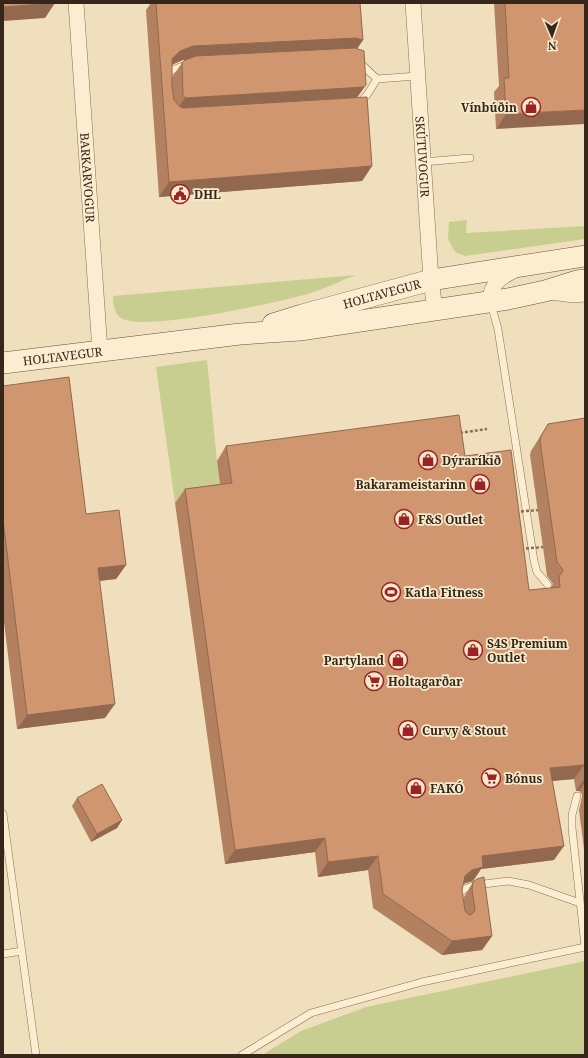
<svg xmlns="http://www.w3.org/2000/svg" width="588" height="1058" font-family="'Noto Serif',serif">
  <style>
    .green { fill: #c8ce90 }
    .lines { fill: none; stroke-linecap: round; stroke-linejoin: round }
    .lane-casing { stroke: #886f55; stroke-width: 8 }
    .street-casing { stroke: #886f55; stroke-width: 16 }
    .secondary-casing { stroke: #6a5038; stroke-width: 22 }
    .path { stroke: #886f55; stroke-width: 2.5; stroke-dasharray: 3 2; stroke-linecap: butt }
    .lane { stroke: #fbedd0; stroke-width: 7 }
    .street { stroke: #fbedd0; stroke-width: 15 }
    .secondary { stroke: #fbedd0; stroke-width: 21 }
    .path-bridge { stroke: #886f55; stroke-width: 2.5; stroke-dasharray: 3 2; stroke-linecap: butt }
    .wall { fill: #b38160; fill-rule: evenodd }
    .shaded-wall { fill: #92694e }
    .building { fill: #d09670; stroke: #92694e }
    .labels { text-anchor: middle; dominant-baseline: central; stroke-width: 3.5; stroke-linejoin: round; paint-order: stroke }
    .poi-label { font-size: 12px; font-weight: bold; fill: #37271b; stroke: #f7eacc; text-anchor: start }
    .street-label { font-size: 12px; fill: #37271b; stroke: #f7eacc }
  </style>
  <rect width="100%" height="100%" fill="#f0dfbc"/>
  <path class="green" d="M 467,220 L 466,233 L 585,226 L 585,239 L 465,256 L 455,252 L 448,239 L 449,222 Z
    M 356,275 C 340,281 324,289 308,294 C 278,302 143,333 121,318 C 114,313 113,304 113,296 Z
    M 207,360 L 217,461 L 222,497 L 175,503 L 156,367 Z
    M 585,961 L 585,1055 L 262,1055 L 301,1031 L 366,1007 Z"/>
  <g class="lines">
    <g class="lane-casing">
      <path id="lane" d="M 358,61 L 377,79
        M 167,76 L 167,75 L 172,70 L 186,65
        M 359,103 L 367,95 L 377,79 L 417,76
        M 423,162 L 470,158
        M 491,304 L 498,329 L 500,342 L 534,561 L 537,572 L 548,585
        M 577,796 L 572,815 L 572,828 L 585,946
        M 3,814 L 36,1055
        M 458,898 L 459,894 L 464,889 L 476,885 L 508,881 L 529,885 L 580,903
        M 3,954 L 22,951
        M 242,1055 L 311,1013 L 422,982 L 585,947"/>
    </g>
    <g class="street-casing">
      <g id="street">
        <path id="s1" d="M 76,3 L 100,351"/>
        <path id="s2" d="M 413,3 L 431,280 L 435,310"/>
        <path d="M 550,292 L 574,295 L 585,294"/>
        <path d="M 491,302 C 489,284 501,277 515,270"/>
      </g>
    </g>
    <g class="secondary-casing">
      <g id="secondary">
        <path id="s3" d="M 273,324 L 302,315 L 431,280 L 585,256"/>
        <path id="s4" d="M 3,363 L 240,334 L 300,330 L 508,299 L 545,291 L 577,281 L 585,280"/>
      </g>
    </g>
    <path class="path" d="M 460,433 L 487,429"/>
    <use href="#lane" class="lane"/>
    <use href="#street" class="street"/>
    <use href="#secondary" class="secondary"/>
    <path class="path-bridge" d="M 516,512 L 538,510
      M 521,549 L 543,547"/>
  </g>
  <path class="wall" d="M 151,3 L 360,3 L 363,40 L 357,49 L 357,97 L 372,166 L 362,181 L 159,197 L 146,10 ZM 183,60 L 185,60 L 182,63 L 172,77 L 172,65 Z
    M 494,3 L 585,3 L 496,129 L 494,92 L 499,86 Z
    M 3,386 L 86,514 L 126,565 L 116,579 L 99,581 L 105,718 L 17,729 L 3,614 Z
    M 585,418 L 585,857 L 579,810 L 582,797 L 582,794 L 579,791 L 576,791 L 574,779 L 552,781 L 554,860 L 481,869 L 473,881 L 463,884 L 462,890 L 463,898 L 464,897 L 473,882 L 492,936 L 482,950 L 442,955 L 373,908 L 368,870 L 318,877 L 315,852 L 225,864 L 175,503 L 185,489 L 220,484 L 217,461 L 226,446 L 465,456 L 529,590 L 550,588 L 553,584 L 547,576 L 530,455 L 531,451 L 548,424 Z
    M 77,798 L 122,820 L 117,828 L 91,842 L 72,806 Z"/>
  <path class="shaded-wall" d="M 55,3 L 45,18 L 3,21 L 3,7 Z
    M 356,38 L 363,40 L 353,54 L 346,52 L 183,60 L 170,65 L 172,59 L 180,51 L 193,46 Z
    M 366,85 L 356,99 L 175,112 L 185,98 Z
    M 585,110 L 585,124 L 496,129 L 506,114 Z
    M 372,166 L 362,181 L 159,197 L 169,182 Z
    M 126,565 L 116,579 L 88,582 L 98,568 Z
    M 115,704 L 105,718 L 17,729 L 27,715 Z
    M 584,765 L 574,779 L 540,782 L 550,768 Z
    M 585,778 L 585,782 L 579,791 L 576,791 Z
    M 122,820 L 117,828 L 91,842 L 97,834 Z
    M 325,838 L 315,852 L 225,864 L 235,850 Z
    M 564,846 L 554,860 L 481,869 L 473,881 L 462,884 L 465,876 L 482,856 Z
    M 378,856 L 368,870 L 318,877 L 328,862 Z
    M 492,936 L 482,950 L 442,955 L 452,941 Z"/>
  <path class="building" d="M 3,3 L 55,3 L 3,7 Z
    M 156,3 L 360,3 L 363,40 L 356,38 L 193,46 L 180,51 L 172,59 L 172,87 L 174,100 L 179,106 L 183,108 L 367,97 L 372,166 L 169,182 Z
    M 505,3 L 585,3 L 585,110 L 506,114 L 504,78 L 509,78 Z
    M 355,48 L 364,51 L 366,85 L 364,87 L 185,98 L 183,95 L 182,63 L 185,60 L 196,56 Z
    M 69,377 L 86,514 L 119,510 L 126,565 L 98,568 L 115,704 L 27,715 L 3,520 L 3,386 Z
    M 459,415 L 465,456 L 511,450 L 529,590 L 560,587 L 559,576 L 561,574 L 563,570 L 557,562 L 540,441 L 541,436 L 548,424 L 585,418 L 585,770 L 584,765 L 550,768 L 564,846 L 482,856 L 483,867 L 472,870 L 465,876 L 462,890 L 465,911 L 468,914 L 471,915 L 474,912 L 475,910 L 472,889 L 473,882 L 477,879 L 484,877 L 492,936 L 452,941 L 383,894 L 378,856 L 328,862 L 325,838 L 235,850 L 185,489 L 232,483 L 226,446 Z
    M 102,784 L 122,820 L 97,834 L 77,798 Z"/>
  <defs>
    <g id="shop-ring" transform="scale(1)"><circle r="9.5" fill="#f7eacc" stroke="#9b2225" stroke-width="1.5"/><path d="M-5-2.5h2.3a2.7 3.5 0 0 1 5.4 0H5L5.5 6h-11ZM-1.5-2.5h3a1.5 2.3 0 0 0-3 0Z" fill="#9b2225"/></g>
    <g id="civic-ring" transform="scale(1)"><circle r="9.5" fill="#f7eacc" stroke="#9b2225" stroke-width="1.5"/><path d="M-.6-6.5H3V-4.5H.6V-3L4-1V1h2V6H-6V1h2V-1L-.6-3ZM-1.2 2.5V6h2.4V2.5Z" fill="#9b2225"/></g>
    <g id="stadium-ring" transform="scale(1)"><circle r="9.5" fill="#f7eacc" stroke="#9b2225" stroke-width="1.5"/><path d="M0-5a6.5 5 0 1 0 0 10a6.5 5 0 1 0 0-10ZM-3.5-1.8h7v3.6h-7Z" fill="#9b2225"/></g>
    <g id="supermarket-ring" transform="scale(1)"><circle r="9.5" fill="#f7eacc" stroke="#9b2225" stroke-width="1.5"/><path d="M-6-5.5h2.5l.6 2H6L4.5 2H-2.5L-4.4-4H-6ZM-1.5 3.2a1.3 1.3 0 1 0 .1 0ZM3 3.2a1.3 1.3 0 1 0 .1 0Z" fill="#9b2225"/></g>
  </defs>
  <g fill-rule="evenodd">
    <use href="#shop-ring" x="531" y="107"/>
    <use href="#civic-ring" x="180" y="194"/>
    <use href="#shop-ring" x="428" y="460"/>
    <use href="#shop-ring" x="480" y="484"/>
    <use href="#shop-ring" x="404" y="519"/>
    <use href="#stadium-ring" x="391" y="592"/>
    <use href="#shop-ring" x="473" y="650"/>
    <use href="#shop-ring" x="398" y="660"/>
    <use href="#supermarket-ring" x="374" y="681"/>
    <use href="#shop-ring" x="408" y="730"/>
    <use href="#supermarket-ring" x="491" y="778"/>
    <use href="#shop-ring" x="416" y="788"/>
  </g>
  <g class="labels">
    <g class="poi-label">
      <text x="517" y="107" text-anchor="end">Vínbúðin</text>
      <text x="194" y="194">DHL</text>
      <text x="442" y="460">Dýraríkið</text>
      <text x="466" y="484" text-anchor="end">Bakarameistarinn</text>
      <text x="418" y="519">F&amp;S Outlet</text>
      <text x="405" y="592">Katla Fitness</text>
      <text x="487" y="643">S4S Premium<tspan x="487" dy="14">Outlet</tspan></text>
      <text x="384" y="660" text-anchor="end">Partyland</text>
      <text x="388" y="681">Holtagarðar</text>
      <text x="422" y="730">Curvy &amp; Stout</text>
      <text x="505" y="778">Bónus</text>
      <text x="430" y="788">FAKÓ</text>
    </g>
    <g class="street-label">
      <text stroke="none"><textPath href="#s2" startOffset="154">SKÚTUVOGUR</textPath></text>
      <text stroke="none"><textPath href="#s1" startOffset="175">BARKARVOGUR</textPath></text>
      <text stroke="none"><textPath href="#s3" startOffset="113">HOLTAVEGUR</textPath></text>
      <text stroke="none"><textPath href="#s4" startOffset="60">HOLTAVEGUR</textPath></text>
    </g>
  </g>
  <rect width="588" height="1058" fill="none" stroke="#37271b" stroke-width="8"/>
  <g transform="translate(552 36) rotate(178)" stroke="#f7eacc" stroke-width="3" paint-order="stroke">
  <path d="M0-3L7 15L0 10L-7 15Z" fill="#37271b"/>
  <text y="-6" font-size="11" font-weight="bold" text-anchor="middle" fill="#37271b">N</text>
  </g>
</svg>
